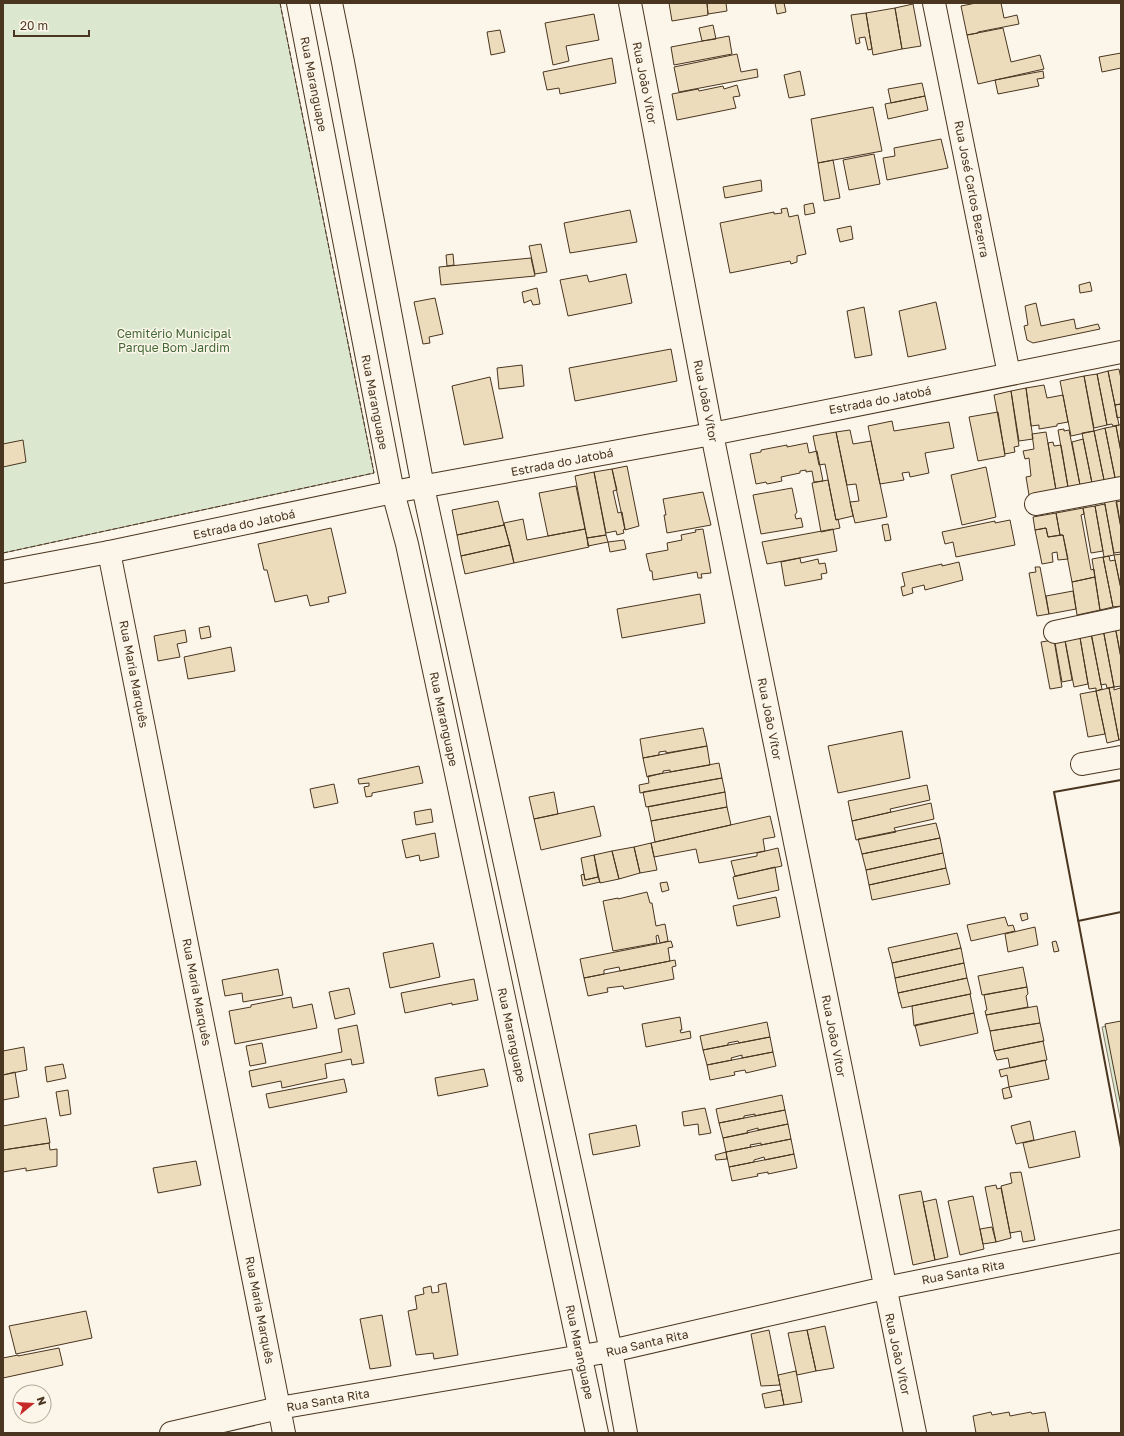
<svg xmlns="http://www.w3.org/2000/svg" width="1124" height="1436" font-family="'Golos Text',sans-serif">
  <style>
    .green { fill: #dce7d0; stroke: #887966 }
    .building { fill: #ecdcbc; stroke: #4a3520 }
    .lines { fill: none; stroke-linecap: round; stroke-linejoin: round }
    .minor-casing { stroke: #4a3520; stroke-width: 24 }
    .tertiary-casing { stroke: #4a3520; stroke-width: 24 }
    .minor { stroke: #fbf6e9; stroke-width: 22 }
    .tertiary { stroke: #fbf6e9; stroke-width: 22 }
    .fence { stroke: #4a3520; stroke-width: 1; stroke-dasharray: 5 2; stroke-linecap: butt }
    .wall { stroke: #4a3520; stroke-width: 2 }
    .labels { text-anchor: middle; dominant-baseline: central; stroke-width: 3; stroke-linejoin: round; paint-order: stroke }
    .street-label { font-size: 12px; fill: #4a3520; stroke: #fbf6e9 }
    .park-label { font-size: 12px; fill: #436837; stroke: #fbf6e9 }
  </style>
  <rect width="100%" height="100%" fill="#fbf6e9"/>
  <path class="green" d="M 3,3 L 280,3 L 374,473 L 3,553 Z
    M 1121,1024 L 1121,1123 L 1102,1027 Z"/>
  <path class="building" d="M 669,3 L 707,3 L 708,15 L 672,21 Z
    M 707,3 L 726,3 L 727,11 L 708,14 Z
    M 775,3 L 784,3 L 786,12 L 777,14 Z
    M 976,3 L 1001,3 L 1004,18 L 1017,15 L 1019,24 L 978,32 L 978,33 L 967,35 L 961,6 Z
    M 913,4 L 921,46 L 902,49 L 895,8 Z
    M 895,8 L 902,49 L 873,55 L 866,13 Z
    M 866,13 L 872,49 L 868,50 L 865,37 L 859,38 L 860,43 L 856,44 L 851,15 Z
    M 594,14 L 599,40 L 566,46 L 569,61 L 553,65 L 545,23 Z
    M 713,25 L 716,39 L 702,41 L 699,28 Z
    M 1003,28 L 1011,62 L 1040,55 L 1044,69 L 978,84 L 967,35 Z
    M 500,30 L 505,52 L 491,55 L 487,32 Z
    M 729,36 L 732,54 L 674,65 L 671,47 Z
    M 1121,53 L 1121,68 L 1102,72 L 1099,57 Z
    M 737,54 L 741,72 L 757,69 L 758,77 L 679,92 L 674,67 Z
    M 612,58 L 616,83 L 560,94 L 559,88 L 547,90 L 543,72 Z
    M 800,71 L 805,95 L 789,98 L 784,75 Z
    M 1043,71 L 1044,78 L 1037,79 L 1039,86 L 998,94 L 995,80 Z
    M 922,83 L 925,96 L 891,103 L 888,89 Z
    M 737,85 L 740,96 L 733,97 L 736,108 L 677,120 L 672,94 L 698,89 L 699,91 L 723,86 L 724,89 Z
    M 925,96 L 928,110 L 888,119 L 885,104 Z
    M 873,107 L 882,151 L 818,163 L 811,119 Z
    M 941,139 L 948,168 L 887,180 L 883,158 L 895,156 L 894,148 Z
    M 874,154 L 880,184 L 849,190 L 843,160 Z
    M 833,160 L 840,198 L 824,201 L 818,163 Z
    M 761,180 L 762,191 L 725,198 L 723,187 Z
    M 813,203 L 815,213 L 805,215 L 804,205 Z
    M 787,208 L 789,217 L 798,215 L 806,254 L 797,256 L 797,262 L 791,264 L 790,261 L 730,273 L 720,223 L 774,212 L 774,214 L 782,213 L 781,209 Z
    M 630,210 L 637,242 L 570,253 L 564,223 Z
    M 851,226 L 853,239 L 840,242 L 837,229 Z
    M 541,244 L 547,272 L 535,274 L 529,246 Z
    M 453,254 L 454,265 L 447,266 L 446,255 Z
    M 531,258 L 535,276 L 441,285 L 439,267 Z
    M 626,274 L 632,303 L 568,316 L 560,280 L 587,275 L 589,282 Z
    M 1090,282 L 1092,291 L 1080,293 L 1079,285 Z
    M 537,288 L 540,304 L 533,305 L 531,300 L 524,303 L 522,292 Z
    M 435,298 L 443,334 L 429,337 L 430,343 L 423,344 L 414,302 Z
    M 936,302 L 946,349 L 908,357 L 899,311 Z
    M 1036,303 L 1041,326 L 1074,319 L 1076,329 L 1098,324 L 1100,329 L 1033,343 L 1027,340 L 1024,326 L 1028,325 L 1025,306 Z
    M 864,307 L 872,355 L 855,358 L 847,311 Z
    M 671,349 L 677,381 L 575,401 L 569,368 Z
    M 522,365 L 524,386 L 499,389 L 497,368 Z
    M 1119,369 L 1121,379 L 1121,404 L 1115,405 L 1108,371 Z
    M 1108,371 L 1119,425 L 1113,426 L 1112,424 L 1107,425 L 1097,374 Z
    M 1097,374 L 1107,425 L 1094,428 L 1084,376 Z
    M 1084,376 L 1094,431 L 1071,436 L 1060,381 Z
    M 490,377 L 503,438 L 464,445 L 452,386 Z
    M 1044,385 L 1047,398 L 1063,395 L 1068,422 L 1057,424 L 1057,426 L 1039,429 L 1039,425 L 1031,426 L 1026,388 Z
    M 1026,388 L 1033,439 L 1019,441 L 1011,391 Z
    M 1011,391 L 1019,446 L 1014,447 L 1015,452 L 1005,454 L 994,395 Z
    M 1121,404 L 1121,417 L 1117,418 L 1115,405 Z
    M 998,412 L 1005,456 L 978,461 L 969,417 Z
    M 892,421 L 894,431 L 949,422 L 954,448 L 925,453 L 929,473 L 910,477 L 909,472 L 902,473 L 904,480 L 880,484 L 868,426 Z
    M 1119,425 L 1121,425 L 1121,452 L 1116,426 Z
    M 1116,426 L 1121,452 L 1121,481 L 1116,482 L 1105,428 Z
    M 1105,428 L 1115,478 L 1104,480 L 1094,431 Z
    M 1064,429 L 1064,431 L 1069,430 L 1080,485 L 1068,487 L 1058,430 Z
    M 850,430 L 853,444 L 871,441 L 887,517 L 855,523 L 850,502 L 859,501 L 856,484 L 847,485 L 836,432 Z
    M 1094,431 L 1104,480 L 1092,483 L 1082,433 Z
    M 836,432 L 853,516 L 836,520 L 825,464 L 819,465 L 813,436 Z
    M 1046,432 L 1056,490 L 1029,495 L 1026,477 L 1031,476 L 1029,458 L 1025,459 L 1023,451 L 1034,449 L 1032,434 Z
    M 1083,439 L 1092,483 L 1080,485 L 1072,442 Z
    M 23,440 L 26,462 L 3,467 L 3,444 Z
    M 1053,442 L 1054,446 L 1061,445 L 1068,487 L 1056,490 L 1048,443 Z
    M 807,443 L 809,453 L 817,451 L 823,481 L 814,482 L 812,471 L 806,472 L 806,470 L 800,471 L 800,473 L 781,477 L 782,481 L 767,484 L 766,482 L 756,484 L 750,454 L 761,452 L 761,450 L 787,445 L 787,447 Z
    M 627,466 L 639,526 L 625,530 L 612,469 Z
    M 986,467 L 996,517 L 962,525 L 951,475 Z
    M 612,469 L 617,490 L 613,491 L 618,513 L 622,512 L 625,529 L 623,530 L 624,533 L 617,535 L 616,531 L 606,533 L 594,472 Z
    M 594,472 L 606,535 L 587,538 L 575,476 Z
    M 828,480 L 836,520 L 838,519 L 840,528 L 821,532 L 812,483 Z
    M 576,486 L 585,529 L 548,536 L 539,493 Z
    M 792,488 L 797,512 L 795,515 L 796,519 L 801,518 L 803,527 L 761,534 L 753,495 Z
    M 703,492 L 711,525 L 667,533 L 664,515 L 666,515 L 663,499 Z
    M 1116,498 L 1121,528 L 1121,552 L 1114,553 L 1104,500 Z
    M 498,501 L 504,525 L 457,535 L 452,510 Z
    M 1121,501 L 1121,528 L 1116,502 Z
    M 1105,504 L 1114,555 L 1104,557 L 1095,506 Z
    M 1095,506 L 1103,551 L 1091,553 L 1083,508 Z
    M 1083,508 L 1084,514 L 1081,515 L 1091,570 L 1094,569 L 1095,577 L 1072,582 L 1063,535 L 1060,535 L 1056,513 Z
    M 1056,513 L 1060,535 L 1048,537 L 1046,528 L 1035,530 L 1033,517 Z
    M 523,519 L 527,540 L 585,529 L 589,547 L 514,563 L 504,523 Z
    M 1010,520 L 1015,545 L 956,557 L 953,542 L 945,544 L 942,532 L 995,521 L 995,523 Z
    M 888,524 L 891,540 L 885,541 L 882,525 Z
    M 504,525 L 510,545 L 461,556 L 457,535 Z
    M 331,528 L 346,593 L 328,597 L 329,602 L 310,606 L 307,595 L 275,602 L 267,570 L 264,570 L 258,544 Z
    M 1046,528 L 1048,537 L 1063,535 L 1068,559 L 1058,560 L 1057,552 L 1052,553 L 1053,562 L 1042,564 L 1035,530 Z
    M 703,529 L 711,573 L 701,574 L 702,578 L 698,578 L 697,572 L 653,580 L 652,571 L 650,571 L 646,554 L 668,550 L 667,543 L 682,540 L 681,535 L 696,532 L 695,530 Z
    M 833,529 L 837,551 L 767,564 L 762,542 Z
    M 606,535 L 608,542 L 588,546 L 587,538 Z
    M 624,540 L 626,549 L 610,552 L 608,542 Z
    M 510,545 L 514,563 L 465,574 L 461,556 Z
    M 1121,554 L 1121,589 L 1114,555 Z
    M 1109,556 L 1110,561 L 1115,560 L 1121,589 L 1121,606 L 1113,607 L 1103,557 Z
    M 1103,557 L 1113,607 L 1100,610 L 1092,559 Z
    M 800,558 L 801,563 L 818,559 L 819,564 L 825,563 L 827,573 L 821,574 L 822,579 L 785,586 L 781,562 Z
    M 959,562 L 963,580 L 925,590 L 924,585 L 912,588 L 913,593 L 903,596 L 901,587 L 905,586 L 902,573 L 942,564 L 942,566 Z
    M 1035,567 L 1040,567 L 1049,614 L 1037,616 L 1029,573 L 1036,572 Z
    M 1095,577 L 1100,610 L 1077,615 L 1072,582 Z
    M 1073,591 L 1076,609 L 1049,614 L 1046,596 Z
    M 700,594 L 705,623 L 622,638 L 617,609 Z
    M 1121,625 L 1121,658 L 1115,626 Z
    M 209,626 L 211,637 L 201,639 L 199,628 Z
    M 1115,626 L 1121,658 L 1121,686 L 1114,687 L 1103,629 Z
    M 1090,629 L 1102,689 L 1096,691 L 1096,688 L 1089,689 L 1079,632 Z
    M 1103,629 L 1114,687 L 1107,688 L 1106,684 L 1101,685 L 1091,632 Z
    M 185,630 L 187,642 L 177,644 L 180,657 L 158,661 L 154,636 Z
    M 1079,632 L 1088,684 L 1074,687 L 1064,635 Z
    M 1064,635 L 1072,680 L 1062,682 L 1054,637 Z
    M 1054,640 L 1062,687 L 1050,689 L 1041,642 Z
    M 231,647 L 235,671 L 188,679 L 184,657 Z
    M 1114,687 L 1114,690 L 1120,688 L 1121,691 L 1121,740 L 1119,740 L 1109,688 Z
    M 1109,688 L 1119,740 L 1107,743 L 1096,691 Z
    M 1096,691 L 1105,734 L 1088,737 L 1080,694 Z
    M 703,728 L 707,746 L 666,753 L 666,751 L 659,752 L 659,755 L 643,758 L 640,739 Z
    M 902,731 L 910,778 L 838,793 L 828,746 Z
    M 707,746 L 710,765 L 670,772 L 670,770 L 663,771 L 663,773 L 647,777 L 643,758 Z
    M 719,763 L 722,778 L 640,793 L 639,785 L 649,783 L 648,776 Z
    M 419,766 L 423,783 L 372,793 L 372,796 L 366,797 L 364,787 L 369,786 L 369,783 L 359,784 L 358,779 Z
    M 722,778 L 725,792 L 646,807 L 643,792 Z
    M 334,784 L 338,803 L 314,808 L 310,789 Z
    M 927,785 L 930,800 L 890,809 L 891,812 L 852,821 L 848,801 Z
    M 554,792 L 558,814 L 534,819 L 529,797 Z
    M 725,792 L 727,807 L 651,821 L 648,807 Z
    M 931,803 L 934,819 L 894,828 L 896,832 L 856,840 L 852,821 Z
    M 594,806 L 601,836 L 541,850 L 534,819 Z
    M 727,807 L 731,825 L 655,842 L 651,821 Z
    M 431,809 L 433,822 L 416,825 L 414,812 Z
    M 770,816 L 775,837 L 763,839 L 765,851 L 699,863 L 696,849 L 654,857 L 651,843 Z
    M 936,823 L 940,838 L 862,854 L 858,839 Z
    M 435,833 L 439,857 L 420,861 L 419,855 L 406,858 L 402,840 Z
    M 940,838 L 943,853 L 866,870 L 862,854 Z
    M 651,843 L 657,870 L 640,873 L 634,847 Z
    M 634,847 L 640,873 L 619,879 L 612,851 Z
    M 778,848 L 782,866 L 735,876 L 731,861 L 757,856 L 757,853 Z
    M 612,851 L 619,879 L 600,883 L 594,855 Z
    M 943,853 L 946,868 L 869,885 L 866,870 Z
    M 594,855 L 598,877 L 585,880 L 581,858 Z
    M 775,867 L 779,890 L 738,899 L 733,877 Z
    M 946,868 L 950,884 L 872,900 L 869,885 Z
    M 584,874 L 585,880 L 598,877 L 600,882 L 583,886 L 581,875 Z
    M 667,882 L 669,890 L 662,892 L 660,883 Z
    M 647,892 L 650,903 L 652,903 L 656,926 L 665,924 L 668,941 L 660,943 L 658,935 L 656,936 L 657,943 L 613,951 L 603,901 L 618,898 L 618,899 Z
    M 776,897 L 780,917 L 737,926 L 733,906 Z
    M 1027,913 L 1028,919 L 1022,921 L 1020,914 Z
    M 1005,917 L 1008,926 L 1013,925 L 1015,931 L 971,941 L 967,925 Z
    M 1035,927 L 1038,945 L 1008,952 L 1005,934 Z
    M 957,933 L 961,948 L 892,963 L 888,948 Z
    M 671,941 L 673,947 L 668,948 L 670,961 L 620,971 L 619,967 L 604,970 L 604,974 L 584,978 L 580,959 Z
    M 1056,941 L 1059,951 L 1054,952 L 1052,942 Z
    M 433,943 L 440,977 L 390,988 L 383,953 Z
    M 961,948 L 964,963 L 895,978 L 892,963 Z
    M 675,960 L 676,966 L 672,967 L 674,979 L 624,989 L 623,986 L 607,988 L 608,992 L 588,996 L 584,978 Z
    M 964,963 L 967,978 L 898,993 L 895,978 Z
    M 1023,967 L 1027,987 L 982,995 L 978,976 Z
    M 278,969 L 283,995 L 243,1002 L 242,993 L 225,996 L 222,980 Z
    M 967,978 L 971,994 L 902,1008 L 898,993 Z
    M 474,979 L 478,1000 L 452,1005 L 452,1003 L 405,1013 L 401,993 Z
    M 1027,987 L 1028,994 L 1026,996 L 1028,1007 L 986,1015 L 985,1011 L 987,1010 L 984,995 Z
    M 349,988 L 355,1014 L 335,1019 L 329,992 Z
    M 970,994 L 974,1013 L 914,1026 L 912,1006 Z
    M 291,997 L 293,1008 L 312,1004 L 317,1028 L 235,1044 L 229,1011 L 251,1007 L 251,1005 Z
    M 1037,1006 L 1040,1023 L 990,1031 L 986,1015 Z
    M 974,1013 L 978,1033 L 920,1046 L 915,1025 Z
    M 680,1017 L 682,1030 L 680,1030 L 681,1033 L 690,1031 L 691,1038 L 646,1047 L 642,1024 Z
    M 1121,1021 L 1121,1106 L 1105,1024 Z
    M 767,1022 L 770,1037 L 739,1043 L 738,1041 L 728,1043 L 728,1045 L 703,1050 L 700,1036 Z
    M 1040,1023 L 1044,1041 L 994,1051 L 990,1031 Z
    M 357,1025 L 364,1063 L 352,1065 L 351,1059 L 325,1064 L 327,1078 L 282,1088 L 281,1081 L 252,1087 L 249,1071 L 342,1052 L 338,1029 Z
    M 770,1037 L 773,1052 L 742,1058 L 742,1055 L 731,1058 L 732,1060 L 707,1065 L 703,1050 Z
    M 1043,1041 L 1047,1060 L 1010,1068 L 1008,1058 L 997,1060 L 994,1051 Z
    M 262,1043 L 266,1063 L 250,1066 L 246,1046 Z
    M 24,1047 L 27,1070 L 3,1075 L 3,1051 Z
    M 773,1052 L 776,1066 L 746,1073 L 745,1070 L 734,1072 L 735,1075 L 710,1080 L 707,1065 Z
    M 1045,1060 L 1049,1079 L 1009,1087 L 1007,1075 L 1001,1077 L 999,1070 Z
    M 63,1064 L 66,1078 L 47,1082 L 45,1067 Z
    M 484,1069 L 488,1086 L 438,1096 L 435,1078 Z
    M 15,1072 L 19,1097 L 3,1100 L 3,1075 Z
    M 344,1079 L 347,1092 L 269,1108 L 266,1094 Z
    M 1009,1087 L 1012,1097 L 1004,1099 L 1002,1089 Z
    M 68,1090 L 71,1114 L 60,1116 L 56,1092 Z
    M 782,1095 L 785,1110 L 755,1116 L 755,1114 L 744,1116 L 744,1118 L 719,1123 L 716,1109 Z
    M 705,1108 L 711,1133 L 699,1135 L 698,1124 L 684,1126 L 682,1112 Z
    M 785,1110 L 788,1124 L 758,1130 L 758,1128 L 747,1131 L 748,1133 L 723,1138 L 719,1123 Z
    M 46,1118 L 50,1143 L 3,1150 L 3,1126 Z
    M 1030,1121 L 1034,1140 L 1016,1144 L 1011,1126 Z
    M 788,1124 L 791,1139 L 761,1145 L 761,1143 L 750,1145 L 751,1147 L 726,1152 L 723,1138 Z
    M 636,1125 L 640,1146 L 593,1155 L 589,1134 Z
    M 1075,1131 L 1080,1157 L 1029,1168 L 1023,1143 Z
    M 791,1139 L 794,1154 L 765,1160 L 764,1157 L 754,1160 L 754,1162 L 729,1167 L 726,1152 Z
    M 49,1143 L 50,1150 L 57,1149 L 57,1166 L 26,1171 L 26,1168 L 3,1172 L 3,1150 Z
    M 726,1152 L 727,1159 L 716,1160 L 715,1155 Z
    M 794,1154 L 797,1168 L 768,1174 L 768,1172 L 757,1174 L 758,1176 L 732,1181 L 729,1167 Z
    M 196,1161 L 201,1185 L 158,1193 L 153,1168 Z
    M 1021,1172 L 1035,1240 L 1023,1242 L 1021,1231 L 1010,1233 L 1001,1186 L 1012,1183 L 1010,1173 Z
    M 996,1185 L 997,1189 L 1001,1188 L 1011,1238 L 996,1242 L 985,1187 Z
    M 921,1191 L 935,1260 L 913,1265 L 899,1195 Z
    M 973,1196 L 984,1249 L 960,1255 L 948,1201 Z
    M 936,1199 L 948,1257 L 935,1260 L 923,1202 Z
    M 992,1227 L 996,1242 L 983,1244 L 980,1229 Z
    M 446,1283 L 458,1355 L 434,1359 L 433,1353 L 416,1355 L 408,1311 L 417,1309 L 415,1296 L 424,1294 L 423,1288 L 431,1286 L 432,1293 L 439,1292 L 438,1285 Z
    M 86,1311 L 92,1338 L 16,1354 L 9,1326 Z
    M 382,1315 L 391,1366 L 370,1369 L 360,1319 Z
    M 825,1326 L 834,1368 L 816,1371 L 807,1330 Z
    M 769,1330 L 780,1385 L 761,1386 L 751,1334 Z
    M 807,1330 L 816,1371 L 797,1375 L 788,1333 Z
    M 59,1348 L 63,1365 L 3,1378 L 3,1358 L 18,1355 L 18,1356 Z
    M 796,1371 L 802,1402 L 784,1405 L 778,1375 Z
    M 781,1390 L 784,1405 L 765,1408 L 762,1394 Z
    M 991,1412 L 992,1415 L 1009,1412 L 1010,1416 L 1031,1412 L 1032,1414 L 1045,1412 L 1049,1433 L 976,1433 L 973,1416 Z"/>
  <g class="lines">
    <g class="minor-casing">
      <path id="minor" d="M 298,3 L 393,492 L 407,544 L 597,1433
        M 331,3 L 343,62 L 423,487 L 611,1351 L 626,1433
        M 630,3 L 712,434 L 915,1433
        M 934,3 L 1009,374
        M 1036,504 L 1121,488
        M 109,552 L 284,1433
        M 1055,632 L 1121,618
        M 1082,764 L 1121,757
        M 171,1433 L 279,1408 L 611,1351 L 885,1288 L 1121,1241"/>
    </g>
    <g class="tertiary-casing">
      <path id="tertiary" d="M 3,572 L 109,552 L 393,492 L 712,434 L 1121,352"/>
    </g>
    <use href="#minor" class="minor"/>
    <use href="#tertiary" class="tertiary"/>
    <path class="fence" d="M 3,553 L 374,473 L 280,3"/>
    <path class="wall" d="M 1121,780 L 1054,792 L 1121,1148
      M 1078,921 L 1121,912"/>
  </g>
  <g class="labels">
    <g class="street-label">
      <text transform="translate(645 83) rotate(79)">Rua João Vítor</text>
      <text transform="translate(314 84) rotate(79)">Rua Maranguape</text>
      <text transform="translate(972 189) rotate(79)">Rua José Carlos Bezerra</text>
      <text transform="translate(880 400) rotate(-11)">Estrada do Jatobá</text>
      <text transform="translate(706 401) rotate(79)">Rua João Vítor</text>
      <text transform="translate(375 402) rotate(79)">Rua Maranguape</text>
      <text transform="translate(562 462) rotate(-11)">Estrada do Jatobá</text>
      <text transform="translate(244 524) rotate(-12)">Estrada do Jatobá</text>
      <text transform="translate(134 674) rotate(79)">Rua Maria Marquês</text>
      <text transform="translate(444 719) rotate(78)">Rua Maranguape</text>
      <text transform="translate(770 719) rotate(79)">Rua João Vítor</text>
      <text transform="translate(197 992) rotate(79)">Rua Maria Marquês</text>
      <text transform="translate(512 1035) rotate(78)">Rua Maranguape</text>
      <text transform="translate(834 1036) rotate(79)">Rua João Vítor</text>
      <text transform="translate(963 1272) rotate(-11)">Rua Santa Rita</text>
      <text transform="translate(260 1310) rotate(79)">Rua Maria Marquês</text>
      <text transform="translate(647 1343) rotate(-13)">Rua Santa Rita</text>
      <text transform="translate(580 1352) rotate(78)">Rua Maranguape</text>
      <text transform="translate(898 1354) rotate(78)">Rua João Vítor</text>
      <text transform="translate(328 1400) rotate(-10)">Rua Santa Rita</text>
    </g>
    <g class="park-label">
      <text x="174" y="333">Cemitério Municipal<tspan x="174" dy="14">Parque Bom Jardim</tspan></text>
    </g>
  </g>
  <rect width="1124" height="1436" fill="none" stroke="#4a3520" stroke-width="8"/>
  <g transform="translate(32 1404) rotate(72)"><circle r="19" fill="#fbf6e9" stroke="#b4a999"/>
  <path d="M0-3L7 15L0 10L-7 15Z" fill="#c62828"/>
  <text y="-6" font-size="11" font-weight="bold" text-anchor="middle" fill="#4a3520">N</text>
  </g>
  <path d="M14 30v6h75v-6" fill="none" stroke="#4a3520" stroke-width="2"/>
  <text x="20" y="30" font-size="12" fill="#4a3520" stroke="#fbf6e9" stroke-width="3" paint-order="stroke">20 m</text>
</svg>
